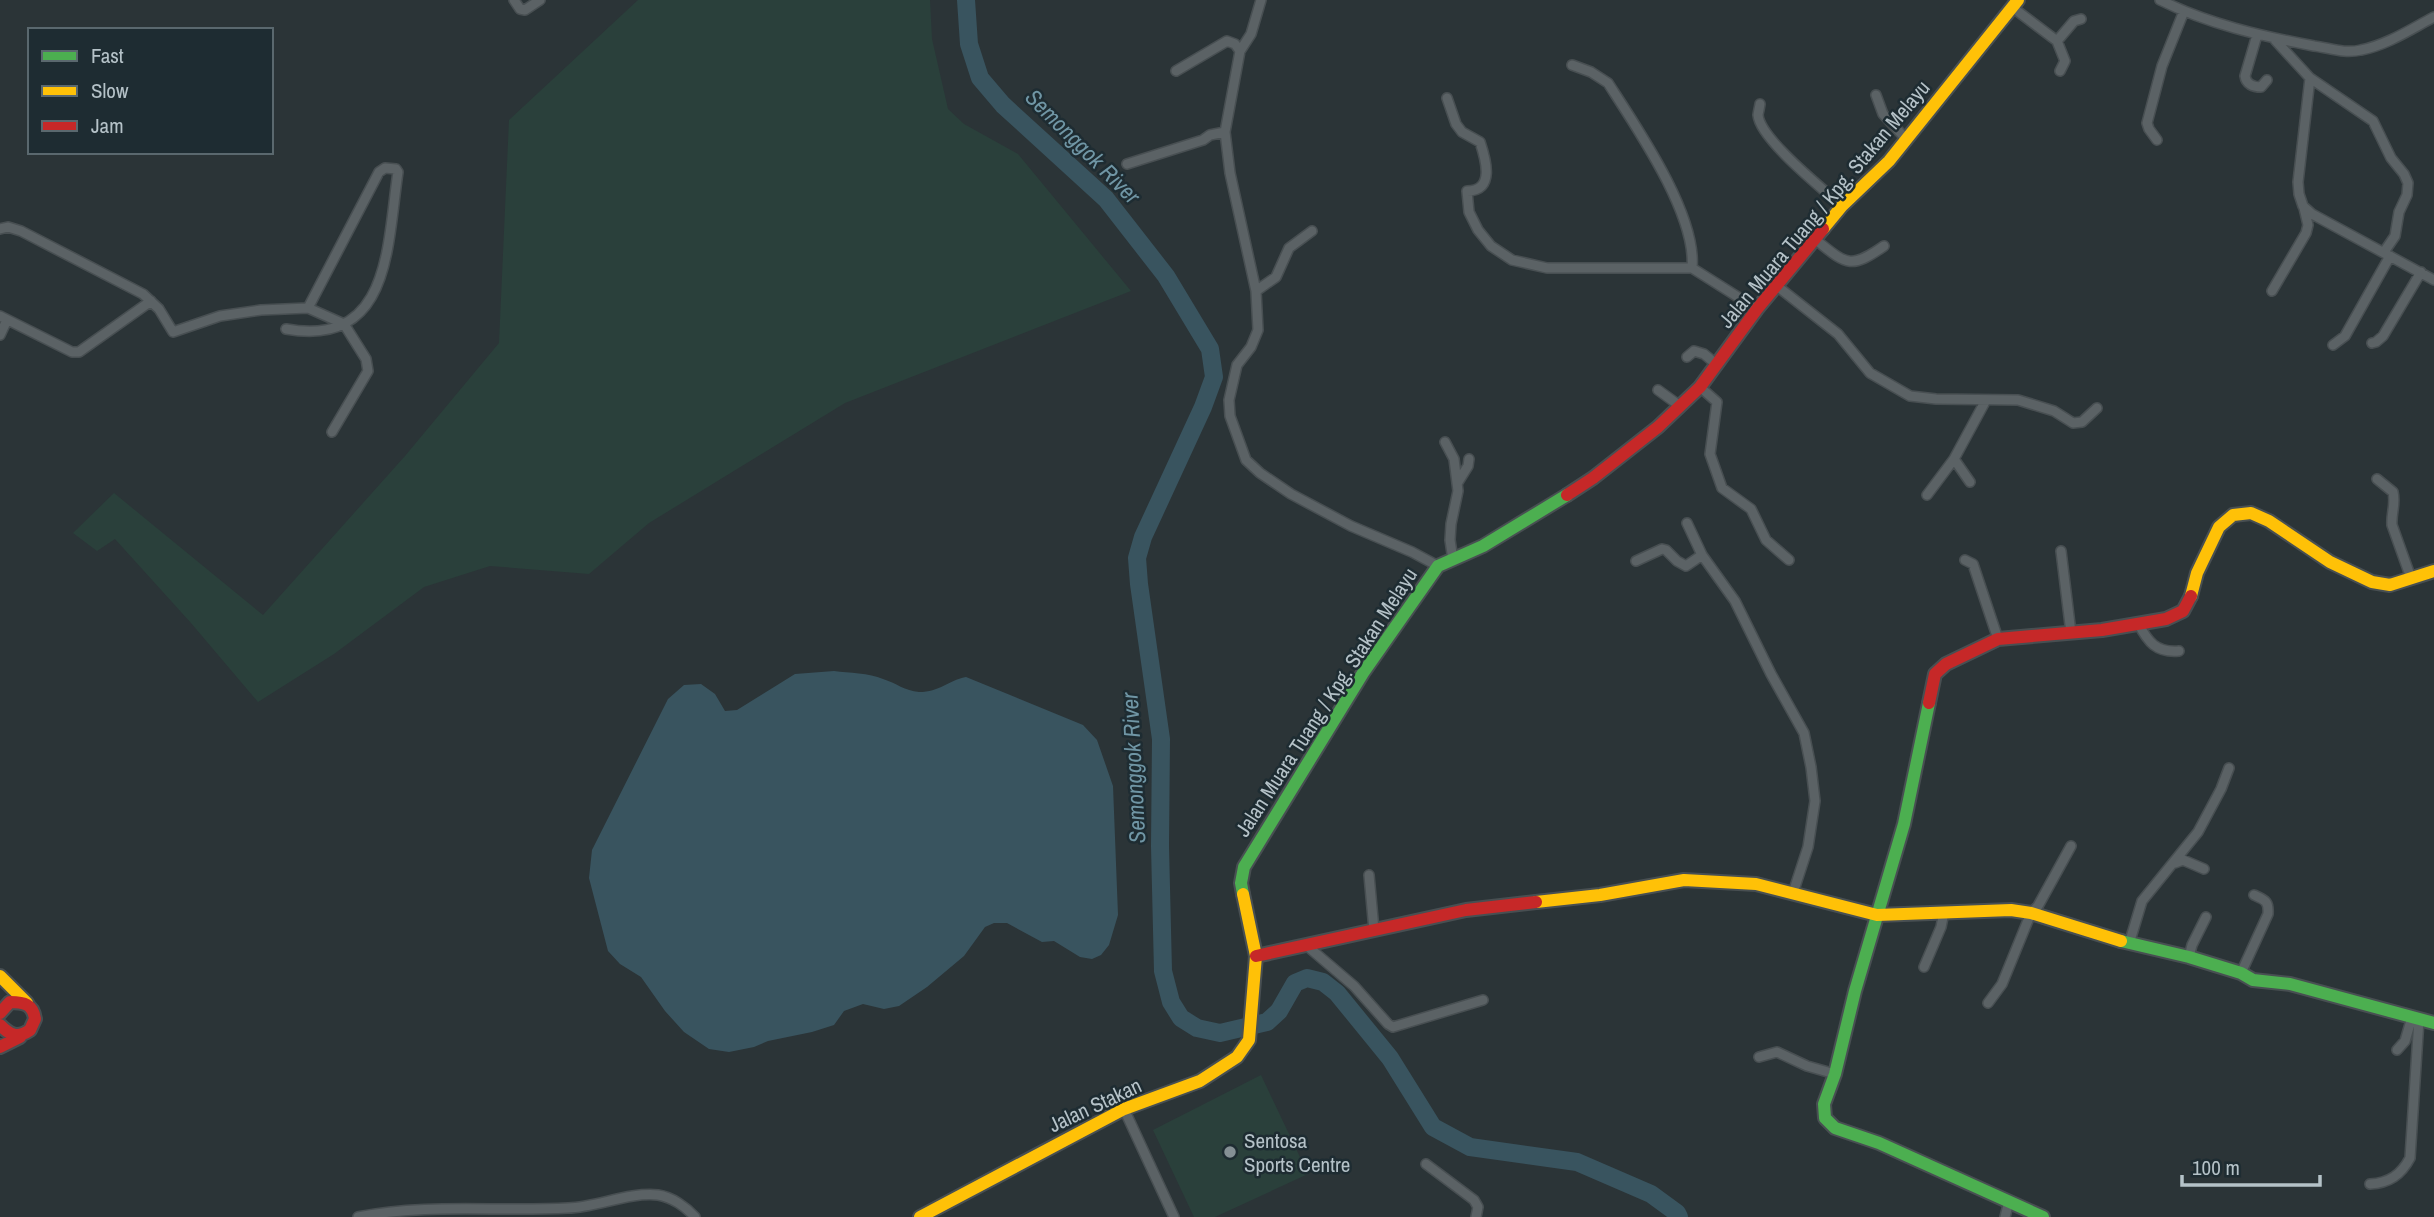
<svg xmlns="http://www.w3.org/2000/svg" width="2434" height="1217" font-family="'Archivo Narrow',sans-serif">
  <style>
    .green { fill: #2a403b }
    .water { fill: #39545f }
    .lines { fill: none; stroke-linecap: round; stroke-linejoin: round }
    .river { stroke: #39545f; stroke-width: 18 }
    .street-casing { stroke: #484f52; stroke-width: 12 }
    .fast-casing { stroke: #484f52; stroke-width: 16 }
    .slow-casing { stroke: #484f52; stroke-width: 16 }
    .jam-casing { stroke: #484f52; stroke-width: 16 }
    .street { stroke: #5b6265; stroke-width: 9 }
    .fast { stroke: #4caf50; stroke-width: 12 }
    .slow { stroke: #ffc107; stroke-width: 12 }
    .jam { stroke: #c62828; stroke-width: 12 }
    .poi-dot { fill: #859095; stroke: #1e2c32; stroke-width: 2.5 }
    .labels { text-anchor: middle; dominant-baseline: central; stroke-width: 5; stroke-linejoin: round; paint-order: stroke }
    .street-label { font-size: 21px; fill: #b5c2c8; stroke: #1e2c32 }
    .poi-label { font-size: 21px; fill: #b5c2c8; stroke: #1e2c32; text-anchor: start }
    .water-label { font-size: 23px; font-style: italic; fill: #7096a5; stroke: #1e2c32 }
  </style>
  <rect width="100%" height="100%" fill="#2b3437"/>
  <path class="green" d="M 638,0 L 930,0 L 932,39 L 948,109 L 964,124 L 1018,154 L 1131,291 L 845,403 L 649,523 L 589,574 L 490,566 L 424,587 L 334,654 L 258,702 L 191,623 L 115,539 L 97,551 L 73,533 L 114,493 L 263,615 L 405,456 L 499,343 L 509,120 Z
    M 1261,1075 L 1308,1174 L 1215,1217 L 1194,1217 L 1153,1130 Z"/>
  <path class="water" d="M 834,671 C 849,673 869,673 883,679 C 896,683 905,691 919,692 C 940,692 947,681 966,677 L 1083,725 L 1097,740 L 1113,786 L 1118,915 L 1109,945 L 1101,955 L 1092,959 L 1080,957 L 1054,941 L 1042,942 L 1007,923 L 994,923 L 985,927 L 964,956 L 927,987 L 899,1006 L 884,1009 L 863,1004 L 844,1011 L 834,1025 L 812,1032 L 768,1041 L 754,1047 L 729,1052 L 709,1049 L 684,1032 L 665,1011 L 641,977 L 620,964 L 608,951 L 589,878 L 592,850 L 668,699 L 684,685 L 701,684 L 715,694 L 725,711 L 737,710 L 795,674 Z"/>
  <g class="lines">
    <path class="river" d="M 966,0 L 969,44 L 980,78 L 1003,105 L 1106,199 L 1166,276 L 1210,349 L 1214,377 L 1203,407 L 1143,537 L 1137,558 L 1139,584 L 1161,739 L 1160,846 L 1163,971 L 1171,1002 L 1181,1018 L 1197,1028 L 1220,1033 L 1267,1022 L 1279,1011 L 1295,983 L 1307,978 L 1323,982 L 1337,993 L 1390,1058 L 1433,1127 L 1470,1147 L 1577,1162 L 1651,1194 L 1677,1213 L 1679,1217"/>
    <g class="street-casing">
      <path id="street" d="M 514,0 L 520,9 L 525,10 L 540,0
        M 1261,0 L 1251,34 L 1240,51 L 1225,132 L 1230,173 L 1256,291 L 1258,330 L 1251,347 L 1237,365 L 1229,400 L 1230,416 L 1246,460 L 1260,473 L 1291,494 L 1351,526 L 1412,552 L 1438,566
        M 2160,0 C 2208,24 2261,36 2314,46 C 2330,48 2344,54 2361,50 C 2387,45 2411,29 2434,17
        M 2012,7 L 2057,41 L 2065,61 L 2060,71
        M 2257,35 L 2245,76 C 2246,84 2253,87 2261,87 L 2267,80
        M 2275,40 L 2310,78 L 2373,121 L 2391,158 L 2404,174 L 2408,183 L 2407,195 L 2399,212 L 2395,236 L 2384,252
        M 2057,41 L 2074,21 L 2081,19
        M 1572,65 L 1591,72 L 1608,83 C 1637,128 1697,215 1692,268
        M 1176,71 L 1227,41 L 1235,44 L 1240,51
        M 2310,78 L 2298,182 L 2299,194 L 2303,206 L 2312,214 L 2434,280
        M 1876,95 L 1883,114 L 1906,139
        M 1447,98 L 1456,124 L 1462,132 L 1480,142 C 1486,160 1495,191 1467,191 L 1469,212 L 1478,230 L 1491,246 L 1512,260 L 1547,268 L 1692,268 L 1757,309
        M 1760,104 C 1760,105 1758,114 1758,115 C 1760,139 1823,189 1842,206
        M 2157,140 L 2149,129 L 2147,123 L 2162,66 L 2184,11
        M 1127,164 L 1203,140 L 1210,135 L 1225,132
        M 0,229 L 8,227 L 21,231 L 143,294 L 159,309 L 173,332 L 220,316 L 261,310 L 308,308 L 344,324 L 366,359 L 368,371 L 332,432
        M 1816,240 C 1846,264 1850,270 1884,246
        M 1777,286 L 1838,334 L 1870,373 L 1910,396 L 1936,399 L 2018,400 L 2054,411 L 2073,423 L 2082,422 L 2097,408
        M 1256,291 L 1276,277 L 1289,248 L 1312,231
        M 2272,291 L 2306,233 L 2308,225 L 2304,208
        M 0,316 L 72,352 L 79,352 L 151,301
        M 286,329 C 391,348 387,245 398,172 L 396,169 L 385,168 L 379,172 L 308,308
        M 0,335 L 7,320
        M 2372,343 L 2376,342 L 2383,336 L 2421,272
        M 2333,345 L 2345,336 L 2390,256
        M 1687,357 L 1694,351 L 1704,354 L 1716,364
        M 1700,387 L 1717,402 L 1710,454 L 1722,488 L 1751,509 L 1766,540 L 1789,560
        M 1658,390 L 1680,406
        M 1445,442 L 1454,459 L 1458,491 L 1451,524 L 1450,540 L 1453,560
        M 1954,459 L 1970,482
        M 2377,479 L 2393,492 C 2396,504 2391,513 2392,525 L 2411,578
        M 1458,482 L 1468,466 L 1469,459
        M 1927,495 L 1954,459 L 1986,400
        M 1687,523 L 1702,555 L 1735,601 L 1771,674 L 1804,733 L 1811,767 L 1815,801 L 1808,847 L 1793,893
        M 2061,551 L 2071,633
        M 1965,560 L 1973,564 L 1998,639
        M 1636,561 L 1662,549 L 1666,550 L 1677,561 L 1686,566 L 1702,555
        M 2138,623 C 2148,642 2156,653 2179,651
        M 2175,863 L 2183,860 L 2204,869
        M 1369,875 L 1374,930
        M 2129,944 L 2142,901 L 2198,832 L 2221,789 L 2229,768
        M 1306,945 L 1354,986 L 1388,1024 L 1393,1027 L 1483,1000
        M 2189,957 L 2192,945 L 2206,917
        M 1924,967 L 1941,927 L 1944,912
        M 2241,973 L 2268,914 C 2269,901 2265,900 2254,895
        M 1988,1003 L 2002,984 L 2031,913 L 2038,906 L 2071,846
        M 2397,1050 L 2405,1041 L 2412,1017
        M 1759,1057 L 1777,1052 L 1807,1066 L 1835,1074
        M 1124,1109 L 1174,1217
        M 1426,1164 L 1474,1200 L 1478,1207 L 1476,1217
        M 2370,1184 C 2389,1183 2401,1175 2410,1158 L 2419,1019
        M 358,1217 C 426,1203 499,1212 568,1208 C 598,1207 628,1192 658,1195 C 672,1197 686,1207 695,1217
        M 2005,1217 L 2009,1201"/>
    </g>
    <g class="fast-casing">
      <path id="fast" d="M 1929,703 L 1904,824 L 1855,991 L 1835,1074 L 1824,1104 L 1825,1118 L 1835,1128 L 1879,1143 L 2043,1217
        M 1243,894 L 1241,883 L 1244,867 L 1363,673 L 1438,566 L 1483,546 L 1567,495
        M 2121,941 L 2189,957 L 2241,973 L 2253,980 L 2290,984 L 2434,1023"/>
    </g>
    <g class="slow-casing">
      <path id="slow" d="M 1823,229 L 1842,206 L 1889,161 L 2018,0
        M 2191,596 L 2197,573 L 2219,527 L 2233,515 L 2251,513 L 2269,521 L 2330,562 L 2372,582 L 2390,585 L 2434,571
        M 1536,902 L 1600,895 L 1684,880 L 1756,884 L 1877,915 L 2011,910 L 2031,913 L 2121,941
        M 0,976 L 27,1003
        M 920,1217 L 1124,1109 L 1200,1081 L 1237,1057 L 1249,1040 L 1256,956 L 1243,894"/>
    </g>
    <g class="jam-casing">
      <path id="jam" d="M 1567,495 L 1593,478 L 1658,427 L 1700,387 L 1757,309 L 1823,229
        M 1929,703 L 1935,674 L 1946,664 L 1998,639 L 2102,630 L 2166,619 L 2183,611 L 2191,596
        M 1256,956 L 1466,910 L 1536,902
        M 0,1013 L 10,1002 C 24,1002 33,1004 35,1019 L 30,1030 C 17,1039 10,1035 0,1025
        M 0,1047 L 20,1037"/>
    </g>
    <use href="#street" class="street"/>
    <use href="#fast" class="fast"/>
    <use href="#slow" class="slow"/>
    <use href="#jam" class="jam"/>
  </g>
  <circle class="poi-dot" cx="1230" cy="1152" r="7"/>
  <g class="labels">
    <g class="street-label">
      <text transform="translate(1824 204) rotate(-50)">Jalan Muara Tuang / Kpg. Stakan Melayu</text>
      <text transform="translate(1326 702) rotate(-57)">Jalan Muara Tuang / Kpg. Stakan Melayu</text>
      <text transform="translate(1095 1105) rotate(-25)">Jalan Stakan</text>
    </g>
    <g class="poi-label">
      <text x="1244" y="1140">Sentosa<tspan x="1244" dy="24">Sports Centre</tspan></text>
    </g>
    <g class="water-label">
      <text transform="translate(1083 146) rotate(45)">Semonggok River</text>
      <text transform="translate(1133 768) rotate(-93)">Semonggok River</text>
    </g>
  </g>
  <rect x="28" y="28" width="245" height="126" fill="#1e2c32" stroke="#5a686e" stroke-width="2"/>
  <rect x="42" y="51" width="35" height="10" fill="#4caf50" stroke="#5a686e" stroke-width="2"/>
  <text x="91" y="63" font-size="21" fill="#b5c2c8">Fast</text>
  <rect x="42" y="86" width="35" height="10" fill="#ffc107" stroke="#5a686e" stroke-width="2"/>
  <text x="91" y="98" font-size="21" fill="#b5c2c8">Slow</text>
  <rect x="42" y="121" width="35" height="10" fill="#c62828" stroke="#5a686e" stroke-width="2"/>
  <text x="91" y="133" font-size="21" fill="#b5c2c8">Jam</text>
  <path d="M2182 1175v10h138v-10" fill="none" stroke="#b5c2c8" stroke-width="3.5"/>
  <text x="2192" y="1175" font-size="21" fill="#b5c2c8" stroke="#1e2c32" stroke-width="5" paint-order="stroke">100 m</text>
</svg>
